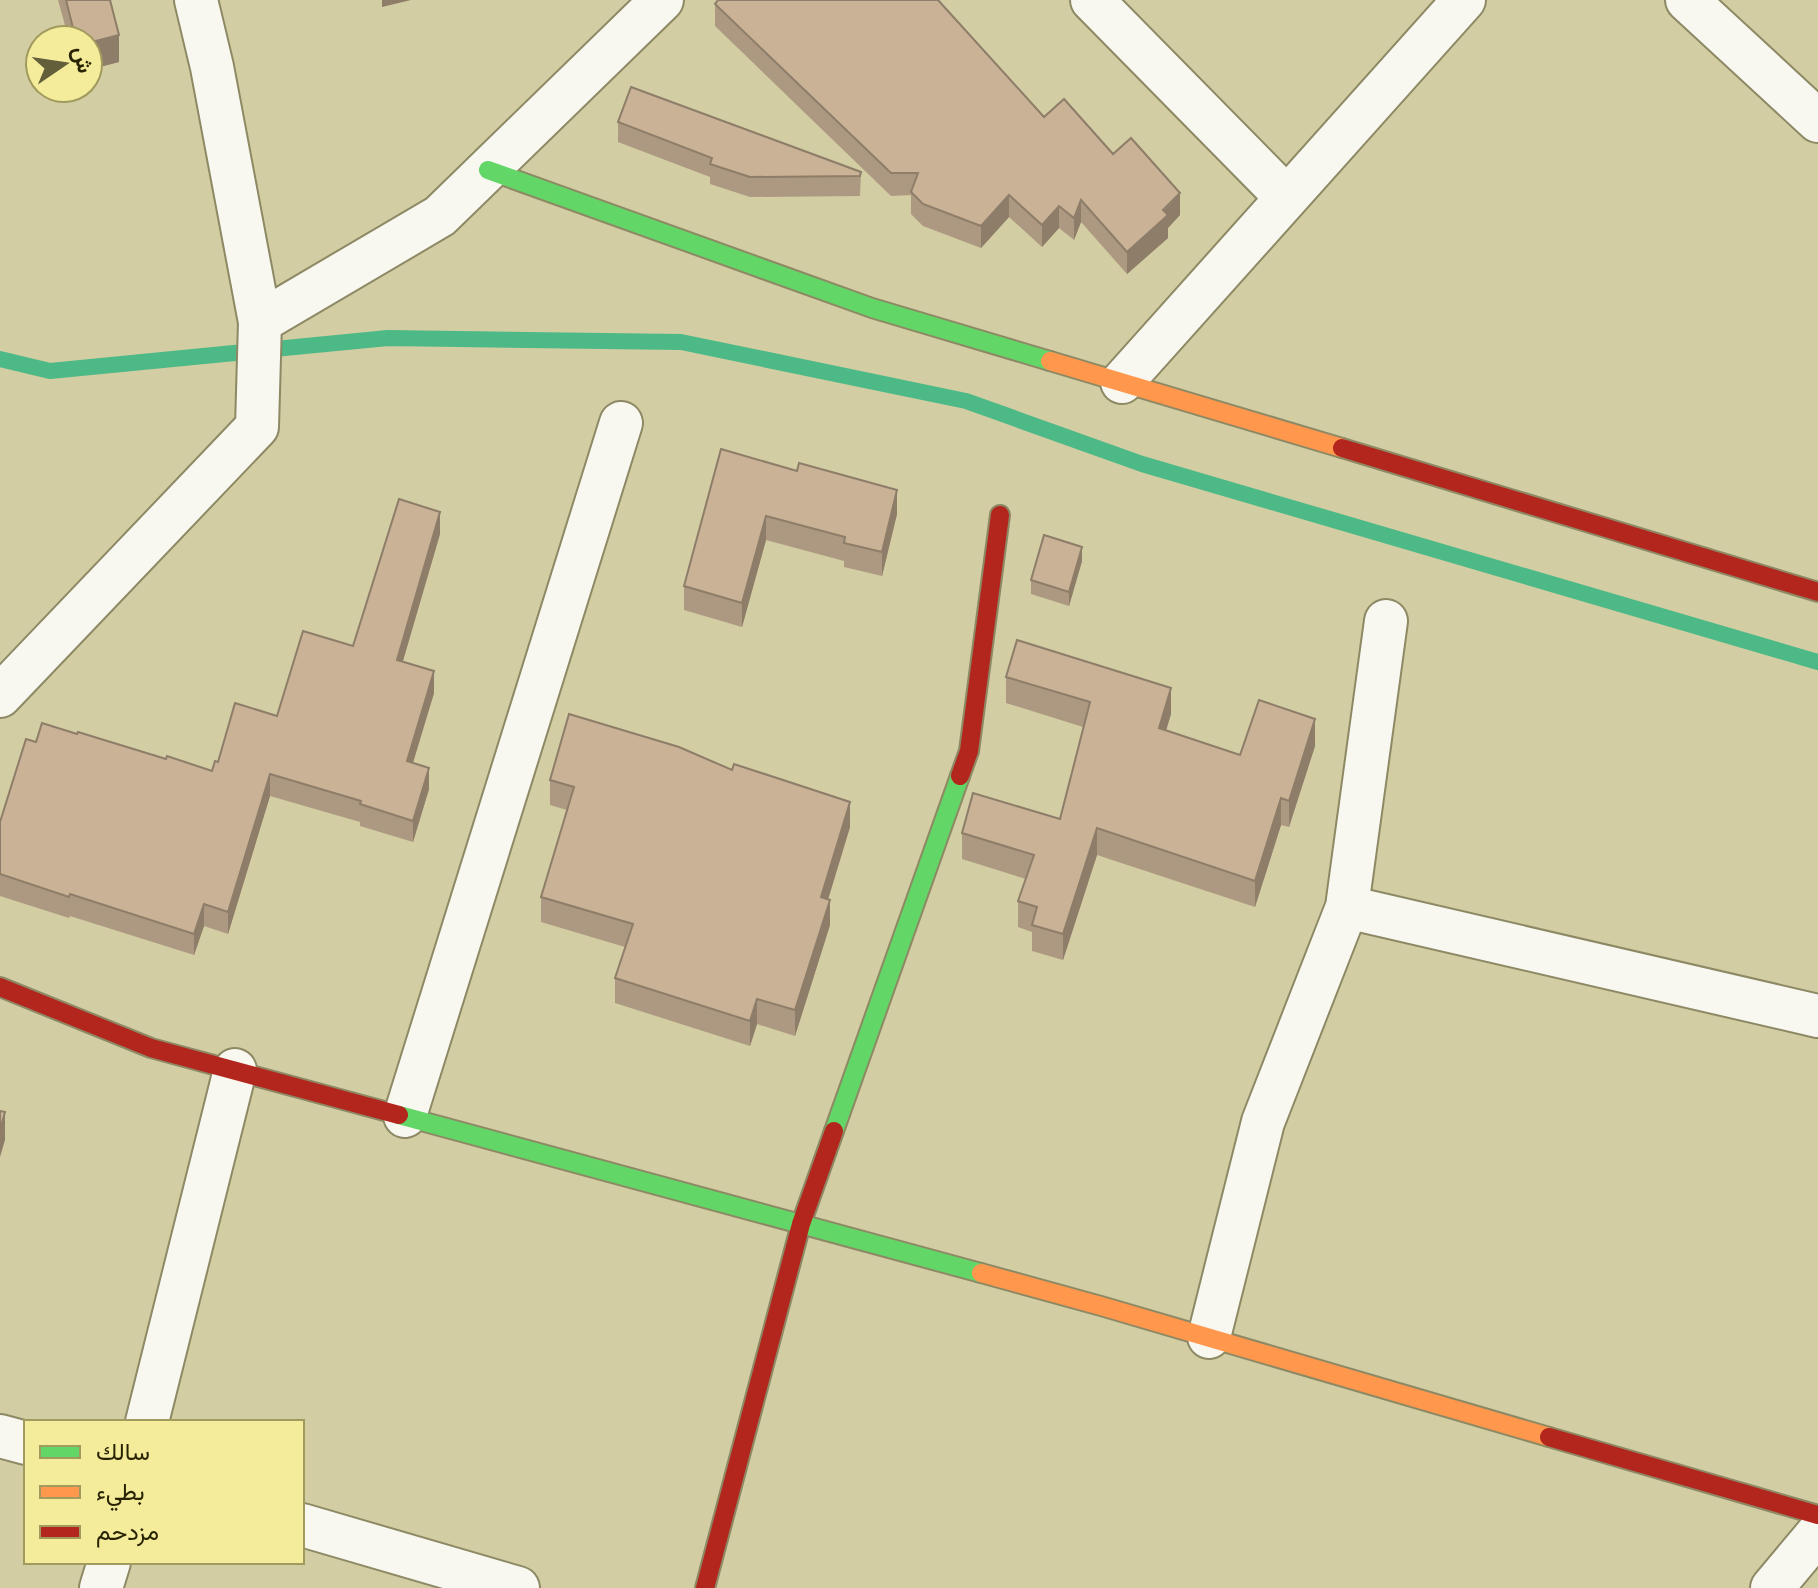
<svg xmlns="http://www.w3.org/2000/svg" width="1818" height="1588" font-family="Montserrat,Vazirmatn,sans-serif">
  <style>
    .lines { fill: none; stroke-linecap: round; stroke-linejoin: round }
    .stream { stroke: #4db987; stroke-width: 16 }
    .street-casing { stroke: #8d8965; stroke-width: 46 }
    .fast-casing { stroke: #8d8965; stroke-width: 22 }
    .slow-casing { stroke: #8d8965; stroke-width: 22 }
    .jam-casing { stroke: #8d8965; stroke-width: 22 }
    .street { stroke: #f8f8f1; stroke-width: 42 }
    .fast { stroke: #63d668; stroke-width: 18 }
    .slow { stroke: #ff974d; stroke-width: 18 }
    .jam { stroke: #b3261e; stroke-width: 18 }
    .wall { fill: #ad9981 }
    .shaded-wall { fill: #8d7d69 }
    .building { fill: #c9b296; stroke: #8d7d69; stroke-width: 2 }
  </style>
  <rect width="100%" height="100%" fill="#d2cda2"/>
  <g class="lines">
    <path class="stream" d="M 0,359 L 50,371 L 388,338 L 681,342 L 966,401 L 1142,464 L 1818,662"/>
    <g class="street-casing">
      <path id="street" d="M 1092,0 L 1286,197
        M 1687,0 L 1818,121
        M 260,322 L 440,216 L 662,0
        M 1122,382 L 1464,0
        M 0,696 L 257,427 L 260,322 L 212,67 L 196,0
        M 1347,907 L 1818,1016
        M 405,1116 L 621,423
        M 1209,1337 L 1263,1122 L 1347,907 L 1386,621
        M 147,1422 L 235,1070
        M 0,1436 L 26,1443
        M 302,1525 L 518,1588
        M 101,1588 L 109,1562
        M 1772,1588 L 1818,1533"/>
    </g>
    <g class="fast-casing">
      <path id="fast" d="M 488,170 L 872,308 L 1050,361
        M 399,1115 L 981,1273
        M 834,1131 L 960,776"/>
    </g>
    <g class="slow-casing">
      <path id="slow" d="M 1050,361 L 1342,448
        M 981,1273 L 1101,1306 L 1549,1437"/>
    </g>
    <g class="jam-casing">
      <path id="jam" d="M 1342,448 L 1818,592
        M 960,776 L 969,751 L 1000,515
        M 0,987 L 151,1048 L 399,1115
        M 1549,1437 L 1818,1515
        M 705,1588 L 801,1224 L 834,1131"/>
    </g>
    <use href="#street" class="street"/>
    <use href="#fast" class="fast"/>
    <use href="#slow" class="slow"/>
    <use href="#jam" class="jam"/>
  </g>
  <path class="wall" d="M 58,0 L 110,0 L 119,62 L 88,70 L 88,40 L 69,40 Z
    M 715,4 L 1044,117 L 1113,154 L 1180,215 L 1168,228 L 1168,238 L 1127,274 L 1081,222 L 1074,240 L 1059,228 L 1042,247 L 1009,217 L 981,248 L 923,226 L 911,214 L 911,195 L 891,196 L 715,26 Z
    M 618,122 L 861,172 L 860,196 L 750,197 L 710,184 L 710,177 L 618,142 Z
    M 721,449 L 897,514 L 882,576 L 844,567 L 844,561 L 766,540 L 742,627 L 684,610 L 684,586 Z
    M 440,534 L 403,661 L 434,693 L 413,763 L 429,789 L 413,842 L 360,826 L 360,822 L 270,796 L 228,934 L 204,926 L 194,955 L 70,916 L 69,918 L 0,896 L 0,822 L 36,742 L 77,734 L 212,771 L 218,762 L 277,716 L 353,646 Z
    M 1082,561 L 1069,606 L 1031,594 L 1031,580 Z
    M 1006,677 L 1171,714 L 1166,730 L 1240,755 L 1315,746 L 1289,827 L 1281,825 L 1255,907 L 1097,855 L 1063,960 L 1032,951 L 1032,932 L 1018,927 L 1018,901 L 1026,879 L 962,859 L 962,833 L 1060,819 L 1083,727 L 1006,703 Z
    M 550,780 L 850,827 L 828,900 L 830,925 L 795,1036 L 757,1024 L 750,1046 L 615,1003 L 615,978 L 625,947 L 541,922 L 541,897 L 567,810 L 550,805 Z"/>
  <path class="shaded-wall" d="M 382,0 L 411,0 L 382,7 Z
    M 119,35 L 119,62 L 88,70 L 88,43 Z
    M 1180,193 L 1180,215 L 1168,228 L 1168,238 L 1127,274 L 1127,252 Z
    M 1009,195 L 1009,217 L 981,248 L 981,226 Z
    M 1081,200 L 1081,222 L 1074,240 L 1074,218 Z
    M 1059,206 L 1059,228 L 1042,247 L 1042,225 Z
    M 897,490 L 897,514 L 882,576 L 882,552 Z
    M 440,512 L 440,534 L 397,681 L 397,660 Z
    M 766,516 L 766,540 L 742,627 L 742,603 Z
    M 1082,547 L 1082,561 L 1069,606 L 1069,592 Z
    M 434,671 L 434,693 L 407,782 L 407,761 Z
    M 1171,688 L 1171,714 L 1159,754 L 1159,728 Z
    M 1315,719 L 1315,746 L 1289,827 L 1289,801 Z
    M 429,768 L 429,789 L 413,842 L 413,821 Z
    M 270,774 L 270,796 L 228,934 L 228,912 Z
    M 1281,798 L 1281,825 L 1255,907 L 1255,881 Z
    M 850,802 L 850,827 L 821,922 L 821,897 Z
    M 1097,828 L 1097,855 L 1063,960 L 1063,934 Z
    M 830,900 L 830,925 L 795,1036 L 795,1010 Z
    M 204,904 L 204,926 L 194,955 L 194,934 Z
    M 757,999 L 757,1024 L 750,1046 L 750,1021 Z
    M 5,1112 L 5,1140 L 0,1157 L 0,1130 Z"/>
  <path class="building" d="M 66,0 L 110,0 L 119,35 L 88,43 L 88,40 L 76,40 Z
    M 718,0 L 938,0 L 1044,117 L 1064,99 L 1113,154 L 1131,138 L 1180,193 L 1163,210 L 1168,215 L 1127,252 L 1081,200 L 1074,218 L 1059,206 L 1042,225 L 1009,195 L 981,226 L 923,204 L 911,192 L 918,173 L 891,173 L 715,4 Z
    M 631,87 L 861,172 L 860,176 L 750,177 L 710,164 L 712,158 L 618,122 Z
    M 721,449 L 797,471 L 799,463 L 897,490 L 882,552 L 844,543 L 845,537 L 766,516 L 742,603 L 684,586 Z
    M 399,499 L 440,512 L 397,660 L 434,671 L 407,761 L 429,768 L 413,821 L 360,804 L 361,801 L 270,774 L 228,912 L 204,904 L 194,934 L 70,894 L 69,897 L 0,874 L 0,822 L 26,739 L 36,742 L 42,723 L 77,734 L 78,732 L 166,759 L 167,756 L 212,771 L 215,761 L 218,762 L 235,703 L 277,716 L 303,631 L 353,646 Z
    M 1044,535 L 1082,547 L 1069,592 L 1031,580 Z
    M 1017,640 L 1171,688 L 1159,728 L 1240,755 L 1259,700 L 1315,719 L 1289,801 L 1281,798 L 1255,881 L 1097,828 L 1063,934 L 1032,925 L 1037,907 L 1018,901 L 1034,855 L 962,833 L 973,793 L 1060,819 L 1090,702 L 1006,677 Z
    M 569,714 L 679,747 L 732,770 L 734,764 L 850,802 L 821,897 L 830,900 L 795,1010 L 757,999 L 750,1021 L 615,978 L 633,924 L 541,897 L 574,787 L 550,780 Z
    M 0,1111 L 5,1112 L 0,1130 Z"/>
  <rect x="24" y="1420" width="280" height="144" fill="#f4eb9b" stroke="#a29b5e" stroke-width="2"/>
  <rect x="40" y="1446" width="40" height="12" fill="#63d668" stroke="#a29b5e" stroke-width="2"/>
  <text x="96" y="1460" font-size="24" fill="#282403">سالك</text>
  <rect x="40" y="1486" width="40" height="12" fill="#ff974d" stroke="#a29b5e" stroke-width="2"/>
  <text x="96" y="1500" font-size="24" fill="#282403">بطيء</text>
  <rect x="40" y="1526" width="40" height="12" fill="#b3261e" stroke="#a29b5e" stroke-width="2"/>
  <text x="96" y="1540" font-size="24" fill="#282403">مزدحم</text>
  <g transform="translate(64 64) rotate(77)"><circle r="38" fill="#f4eb9b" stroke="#a29b5e" stroke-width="2"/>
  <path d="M0-6L14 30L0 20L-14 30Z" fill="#645f3b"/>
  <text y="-12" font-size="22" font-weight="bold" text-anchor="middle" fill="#282403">ش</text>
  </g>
</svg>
